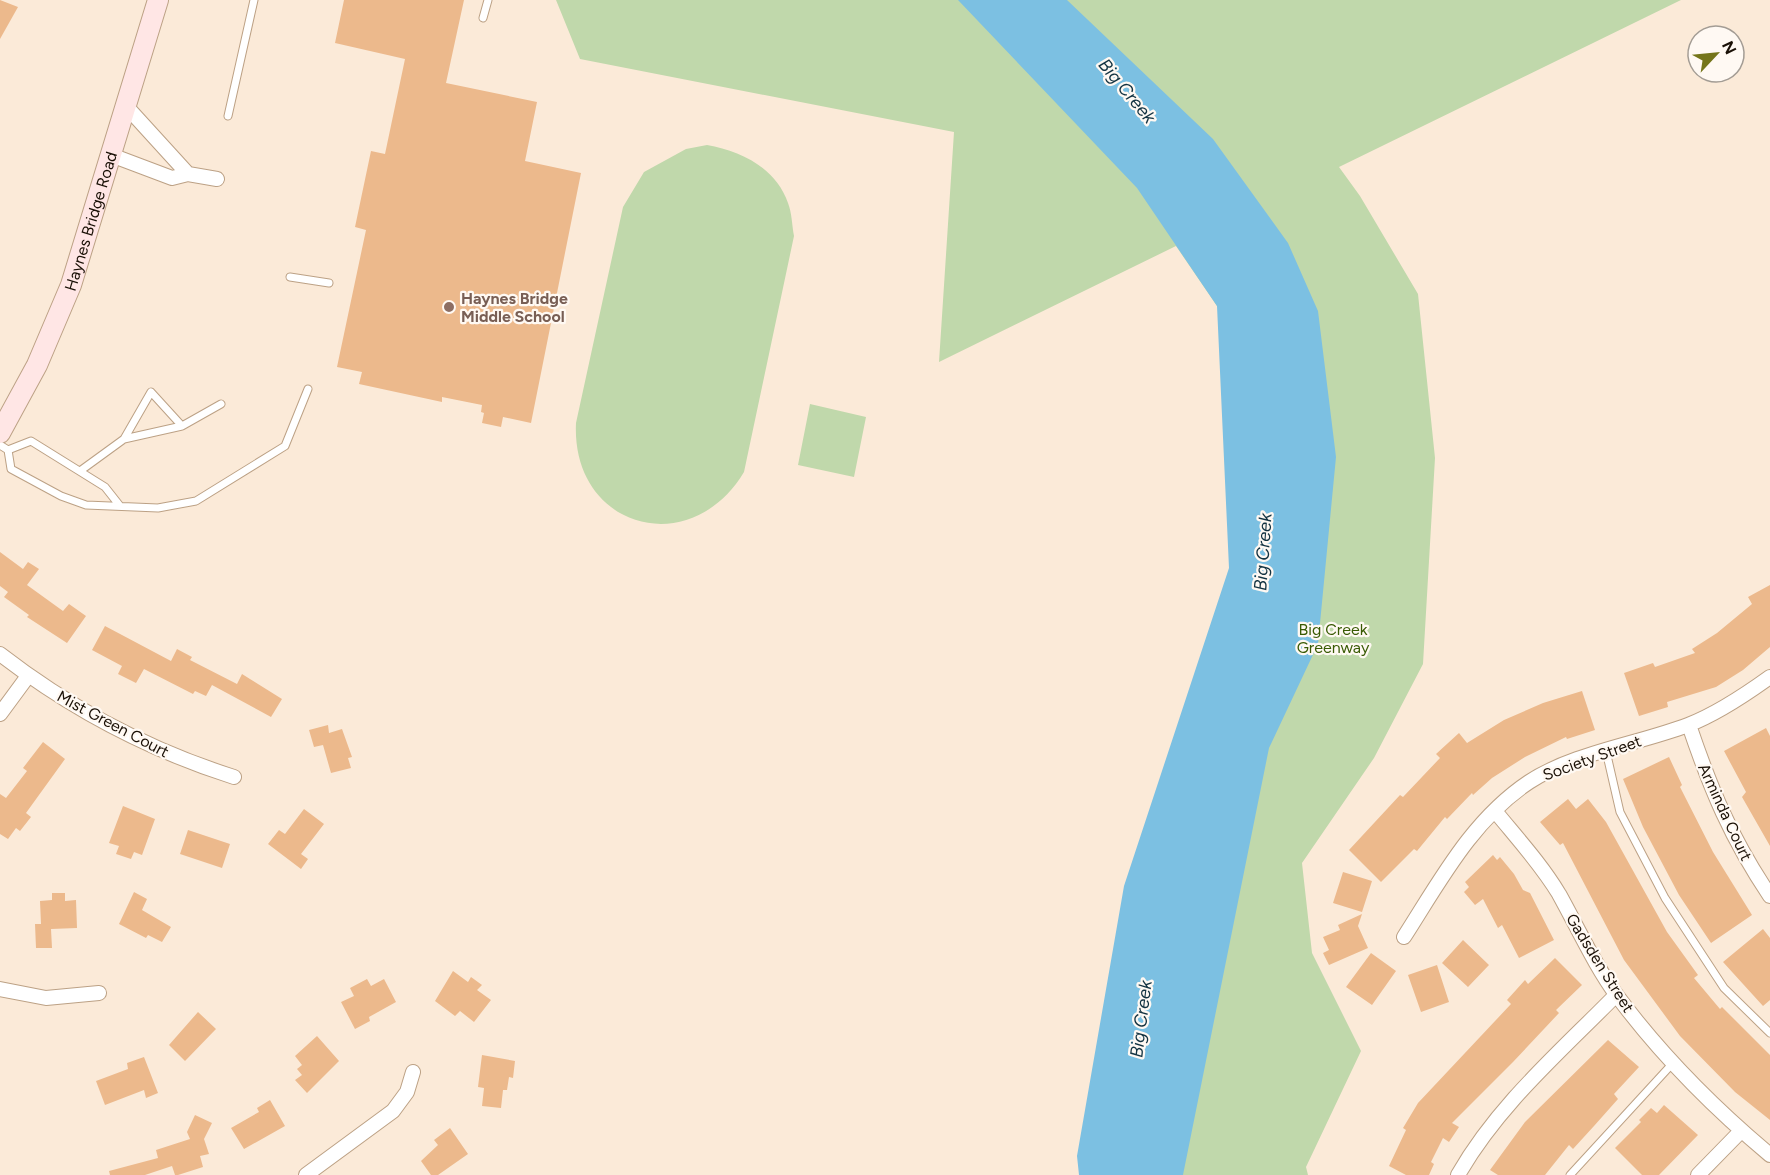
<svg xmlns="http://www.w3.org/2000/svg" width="1770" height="1175" font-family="Figtree,sans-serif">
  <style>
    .green { fill: #c0d8ab }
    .water { fill: #7cc0e2 }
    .building { fill: #ecb98c }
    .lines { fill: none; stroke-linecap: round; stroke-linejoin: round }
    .service-casing { stroke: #bca185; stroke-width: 9 }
    .minor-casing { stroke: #bca185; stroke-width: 16 }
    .secondary-casing { stroke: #bca185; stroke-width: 22 }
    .service { stroke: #fff; stroke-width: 7 }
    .minor { stroke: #fff; stroke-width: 14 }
    .secondary { stroke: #ffe6e5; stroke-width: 20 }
    .education-dot { fill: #8d6e63; stroke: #fff9f3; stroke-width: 2 }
    .labels { text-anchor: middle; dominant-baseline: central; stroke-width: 4.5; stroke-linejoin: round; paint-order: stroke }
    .street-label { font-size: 16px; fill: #1a1006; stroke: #fff9f3 }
    .education-label { font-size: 16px; font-weight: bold; fill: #785e54; stroke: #fff9f3; text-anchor: start }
    .park-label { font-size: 16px; fill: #395b04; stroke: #fff9f3 }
    .water-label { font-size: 18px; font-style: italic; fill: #133342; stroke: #fff9f3 }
  </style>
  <rect width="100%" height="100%" fill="#fbead8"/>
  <path class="green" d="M 556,0 L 1681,0 L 1339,167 L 1360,196 L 1418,294 L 1435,458 L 1423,664 L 1374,758 L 1302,863 L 1312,953 L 1361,1051 L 1306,1167 L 1308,1175 L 1155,1175 L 1300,445 L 1217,306 L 1176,246 L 939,362 L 954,132 L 580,59 Z
    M 707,145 C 741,151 776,168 788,203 C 792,213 792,226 794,236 L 744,472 C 690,562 571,528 576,423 L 623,207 L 644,172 L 686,149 Z
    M 810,404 L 866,417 L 854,477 L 798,465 Z"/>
  <path class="water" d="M 958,0 L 1067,0 L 1213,139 L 1288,243 L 1318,311 L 1336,457 L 1318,644 L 1269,748 L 1183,1175 L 1079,1175 L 1077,1156 L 1124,886 L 1229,568 L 1217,306 L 1137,188 Z"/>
  <path class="building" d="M 0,0 L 18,7 L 0,39 Z
    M 344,0 L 464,0 L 446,83 L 537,102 L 525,161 L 581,173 L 531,423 L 503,417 L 501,427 L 482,423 L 484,413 L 481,412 L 482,405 L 442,397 L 442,402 L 359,384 L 362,372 L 337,367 L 366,230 L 355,227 L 371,151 L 385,154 L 405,59 L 335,43 Z
    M 0,552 L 23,569 L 28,562 L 39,569 L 27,585 L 63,611 L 69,604 L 86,616 L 67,643 L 27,617 L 29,615 L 4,597 L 8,592 L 0,586 Z
    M 1770,585 L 1770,647 L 1743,670 L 1716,687 L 1667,702 L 1668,707 L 1639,716 L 1624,673 L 1653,663 L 1655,667 L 1695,653 L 1692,649 L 1717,633 L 1752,604 L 1748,597 Z
    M 105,626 L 171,661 L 177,649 L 192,657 L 190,660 L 237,684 L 242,674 L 282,699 L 271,717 L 212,685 L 206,696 L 195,691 L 193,694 L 144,669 L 136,683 L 118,674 L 122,666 L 92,650 Z
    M 1582,691 L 1595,730 L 1567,739 L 1566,737 L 1525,757 L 1492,778 L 1473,795 L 1472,793 L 1447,819 L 1445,817 L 1417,851 L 1414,849 L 1381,882 L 1349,850 L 1400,795 L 1403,797 L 1440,758 L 1436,754 L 1459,733 L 1467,743 L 1504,720 L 1543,703 Z
    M 328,725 L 329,733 L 342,729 L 352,757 L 348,758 L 351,768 L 331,773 L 323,745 L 314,747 L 309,730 Z
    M 1766,728 L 1770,736 L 1770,846 L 1742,797 L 1746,792 L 1724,751 Z
    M 43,742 L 65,759 L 26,813 L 31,817 L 20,831 L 16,828 L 8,839 L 0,834 L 0,794 L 6,798 L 27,771 L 23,768 Z
    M 1669,757 L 1682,785 L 1680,787 L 1713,852 L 1752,915 L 1711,943 L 1679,895 L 1643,827 L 1623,779 Z
    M 1568,799 L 1576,809 L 1588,799 L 1606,822 L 1667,932 L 1698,975 L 1694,978 L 1720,1009 L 1722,1007 L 1770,1055 L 1770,1120 L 1735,1092 L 1680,1036 L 1624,960 L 1563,843 L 1560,845 L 1540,822 Z
    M 123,806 L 155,819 L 142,855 L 134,852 L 131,859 L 116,854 L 119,846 L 109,843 Z
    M 304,809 L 324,824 L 301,854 L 308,859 L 301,869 L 268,844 L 279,830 L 285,834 Z
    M 188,830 L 230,844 L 222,868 L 180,854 Z
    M 1493,855 L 1497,860 L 1500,857 L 1514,874 L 1523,890 L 1530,893 L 1554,940 L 1519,958 L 1502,925 L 1498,928 L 1483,899 L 1475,905 L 1464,892 L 1469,887 L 1465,882 Z
    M 1343,872 L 1372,881 L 1362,912 L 1333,903 Z
    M 134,892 L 147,899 L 142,910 L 171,927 L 162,942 L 148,935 L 146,938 L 119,924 Z
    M 52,893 L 65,893 L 65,901 L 76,900 L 77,928 L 51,929 L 52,948 L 36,948 L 35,924 L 41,924 L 40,901 L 52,900 Z
    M 1362,914 L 1358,926 L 1368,948 L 1329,965 L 1323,953 L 1329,950 L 1323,937 L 1340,930 L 1338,925 Z
    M 1763,929 L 1770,938 L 1770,1000 L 1763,1006 L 1723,962 Z
    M 1463,940 L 1489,965 L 1468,987 L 1442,963 Z
    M 1371,953 L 1396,971 L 1372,1005 L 1346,987 Z
    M 1555,958 L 1582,985 L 1556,1010 L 1559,1013 L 1513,1062 L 1452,1123 L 1459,1127 L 1449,1142 L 1443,1138 L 1431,1162 L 1434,1164 L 1429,1175 L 1406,1175 L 1389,1166 L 1406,1130 L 1403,1128 L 1418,1103 L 1511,1004 L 1507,1000 L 1525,980 L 1528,984 Z
    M 1437,965 L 1449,1002 L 1421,1012 L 1408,975 Z
    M 453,971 L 468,982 L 471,977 L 482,985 L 477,990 L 491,1000 L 474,1022 L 460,1011 L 455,1016 L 435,1001 Z
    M 367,979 L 371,986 L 384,979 L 396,1002 L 369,1017 L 370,1021 L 355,1029 L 341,1002 L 354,996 L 350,988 Z
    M 198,1012 L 216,1029 L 185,1061 L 169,1045 Z
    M 317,1036 L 339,1061 L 307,1093 L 295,1080 L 302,1075 L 297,1069 L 302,1065 L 295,1056 Z
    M 1608,1040 L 1639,1067 L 1614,1094 L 1618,1099 L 1594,1126 L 1573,1149 L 1569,1145 L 1545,1175 L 1498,1175 L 1490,1170 L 1525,1122 Z
    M 482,1055 L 515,1061 L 513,1078 L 509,1077 L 507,1090 L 503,1090 L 501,1108 L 482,1106 L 484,1088 L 478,1087 Z
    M 144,1057 L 158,1093 L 146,1098 L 144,1090 L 105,1105 L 96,1081 L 128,1069 L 127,1063 Z
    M 270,1100 L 285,1126 L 244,1149 L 231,1128 L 259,1112 L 257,1108 Z
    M 1664,1105 L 1698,1135 L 1659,1175 L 1642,1175 L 1615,1148 L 1641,1122 L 1639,1120 L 1651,1108 L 1657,1113 Z
    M 195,1115 L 212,1123 L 204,1139 L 209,1154 L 200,1156 L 203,1167 L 178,1175 L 175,1175 L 172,1166 L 145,1175 L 110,1175 L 109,1171 L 158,1158 L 156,1150 L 190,1139 L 187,1132 Z
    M 450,1128 L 468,1154 L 438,1175 L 431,1175 L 421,1161 L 438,1145 L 434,1140 Z"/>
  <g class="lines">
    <g class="service-casing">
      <path id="service" d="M 483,18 L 488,0
        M 228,116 L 254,0
        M 290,277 L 329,283
        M 124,439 L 151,392 L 182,426
        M 0,445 L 8,450
        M 8,450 L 11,469 L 61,496 L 86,505 L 158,508 L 196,501 L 285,446 L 308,389
        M 8,450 L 31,441 L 105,487 L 120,506
        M 80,471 L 124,439 L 182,426 L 221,404
        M 1606,751 L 1620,812 L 1665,898 L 1724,988 L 1770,1033
        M 1570,1175 L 1673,1063"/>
    </g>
    <g class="minor-casing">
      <path id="minor" d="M 126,106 L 188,174
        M 111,155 L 172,178 L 188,174 L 217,179
        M 0,654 C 71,709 149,750 234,777
        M 0,714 L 28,676
        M 1689,725 C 1711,790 1731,838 1770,896
        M 1495,811 C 1517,838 1541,864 1559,894 C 1578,928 1595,966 1618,997 C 1662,1056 1714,1108 1770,1155
        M 1404,937 C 1440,881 1472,820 1529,782 C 1573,753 1638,744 1688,725 C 1717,714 1745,695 1770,677
        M 0,989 L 46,998 L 99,993
        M 306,1175 L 393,1111 L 407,1092 L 413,1072
        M 1458,1175 C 1498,1105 1560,1052 1616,995
        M 1698,1175 L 1741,1131"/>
    </g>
    <g class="secondary-casing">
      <g id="secondary">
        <path id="s1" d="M 0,433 L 37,365 L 71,285 L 158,0"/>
      </g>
    </g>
    <use href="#service" class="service"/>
    <use href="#minor" class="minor"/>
    <use href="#secondary" class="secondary"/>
  </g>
  <circle class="education-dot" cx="449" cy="307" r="6"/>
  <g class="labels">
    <g class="street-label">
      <text stroke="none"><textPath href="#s1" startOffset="231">Haynes Bridge Road</textPath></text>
      <text transform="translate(113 724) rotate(28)">Mist Green Court</text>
      <text transform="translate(1592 758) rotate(-20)">Society Street</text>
      <text transform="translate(1725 812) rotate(65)">Arminda Court</text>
      <text transform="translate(1600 963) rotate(58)">Gadsden Street</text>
    </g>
    <g class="education-label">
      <text x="461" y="298">Haynes Bridge<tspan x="461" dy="18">Middle School</tspan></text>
    </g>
    <g class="park-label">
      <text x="1333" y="629">Big Creek<tspan x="1333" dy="18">Greenway</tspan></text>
    </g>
    <g class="water-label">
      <text transform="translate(1127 91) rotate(50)">Big Creek</text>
      <text transform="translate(1263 552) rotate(-86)">Big Creek</text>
      <text transform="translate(1141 1019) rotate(-83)">Big Creek</text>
    </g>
  </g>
  <g transform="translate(1716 54) rotate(64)"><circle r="28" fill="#fff9f3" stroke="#a39c94" stroke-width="1.5"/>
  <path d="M0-4.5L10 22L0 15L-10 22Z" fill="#75751a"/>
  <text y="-9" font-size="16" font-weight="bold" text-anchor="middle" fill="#1a1006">N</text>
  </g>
</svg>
